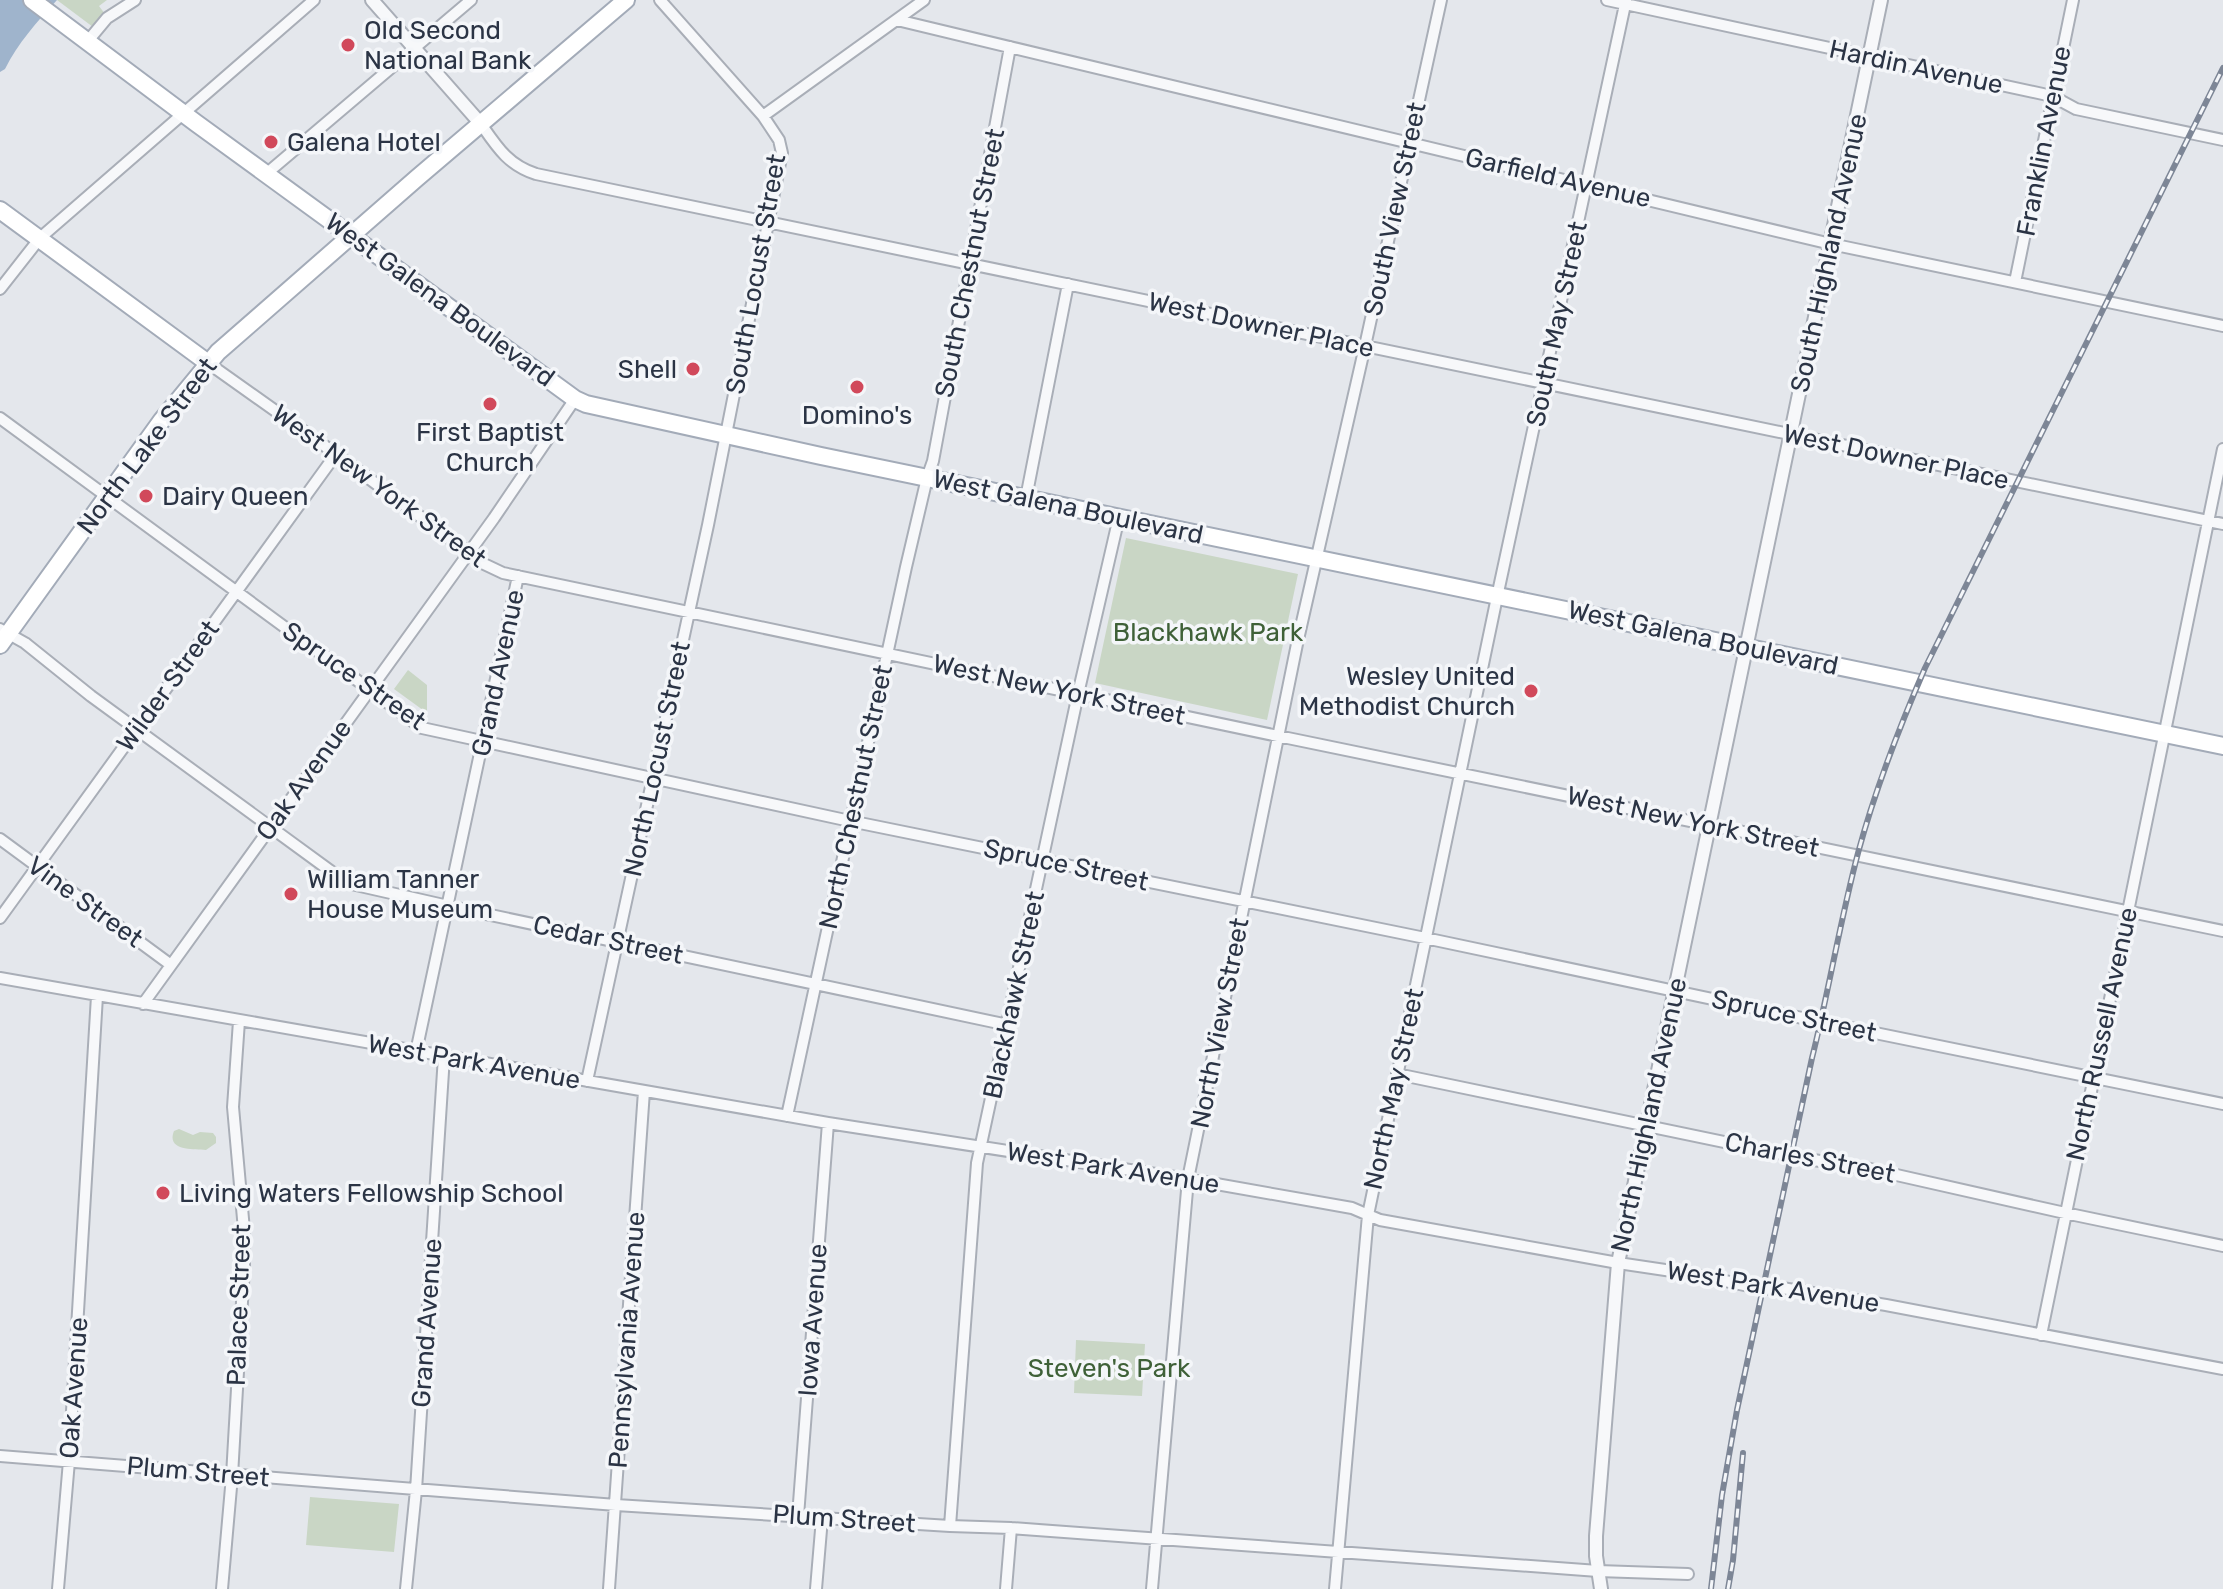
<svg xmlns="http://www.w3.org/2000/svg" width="2223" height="1589" font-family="Rubik,sans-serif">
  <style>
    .green { fill: #c9d6c5 }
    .water { fill: #9fb4cc }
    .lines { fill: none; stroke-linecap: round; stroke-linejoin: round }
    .minor-casing { stroke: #a9aeb7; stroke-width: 14 }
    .tertiary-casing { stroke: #a9aeb7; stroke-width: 16 }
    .primary-casing { stroke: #a3abb8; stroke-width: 20 }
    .minor { stroke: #f7f8fa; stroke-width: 10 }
    .tertiary { stroke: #f7f8fa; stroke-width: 12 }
    .primary { stroke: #fff; stroke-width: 16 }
    .rail-casing { stroke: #7d8696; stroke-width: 6 }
    .rail { stroke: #f4f6f9; stroke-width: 3; stroke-dasharray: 9; stroke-linecap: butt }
    .poi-dot { fill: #d1495b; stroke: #f4f6f9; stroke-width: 3 }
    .labels { text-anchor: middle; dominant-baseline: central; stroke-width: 7; stroke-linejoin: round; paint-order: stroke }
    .poi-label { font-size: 26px; fill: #2b3445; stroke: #f4f6f9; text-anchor: start }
    .street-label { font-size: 26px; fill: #2b3445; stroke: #f4f6f9 }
    .park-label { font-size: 26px; fill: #3f6138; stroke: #f4f6f9 }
  </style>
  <rect width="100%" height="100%" fill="#e4e7ec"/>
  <path class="green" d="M 57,0 L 107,0 L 99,6 L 105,14 L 93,27 Z
    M 1126,538 L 1298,574 L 1267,720 L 1095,683 Z
    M 408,670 L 427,685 L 427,713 L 394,689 Z
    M 179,1129 L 193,1135 L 200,1132 L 213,1133 L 216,1137 L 216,1143 L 206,1150 C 193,1149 166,1151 174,1131 Z
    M 1076,1340 L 1145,1344 L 1142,1396 L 1074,1393 Z
    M 310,1497 L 399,1504 L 394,1552 L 306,1545 Z"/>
  <path class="water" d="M 0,0 L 57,0 C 36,23 18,43 5,69 L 0,72 Z"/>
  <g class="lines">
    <g class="minor-casing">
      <path id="minor" d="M 1607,0 L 2052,96 L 2076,109 L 2223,140
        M 897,20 L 1831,244 L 2223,326
        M 87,42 L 107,18 L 135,0
        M 763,116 L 924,0
        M 481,124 C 497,147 508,165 536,174 L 2223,524
        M 266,174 L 471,0
        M 2015,282 L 2073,0
        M 0,289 L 40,238 L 314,0
        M 208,363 L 336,454 L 484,564 L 503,573 L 1278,736 L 2223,931
        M 0,418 L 422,728 L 850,821 L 1425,938 L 1821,1022 L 2223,1104
        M 1026,498 L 1068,284
        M 0,629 L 25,643 L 91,696 L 347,883 L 448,906 L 1008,1025
        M 0,839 L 171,965
        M 0,918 L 336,454
        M 0,978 L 828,1123 L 1188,1179 L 1352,1208 L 1380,1220 L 1618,1263 L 1692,1274 L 1763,1289 L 1782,1288 L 1886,1305 L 2223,1369
        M 143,1004 L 494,518 L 575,399
        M 416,1052 L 518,576
        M 1397,1074 L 1801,1158 L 1870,1169 L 2065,1213 L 2223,1246
        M 587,1081 L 708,525 L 782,153 L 779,140 L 763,116 L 660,0
        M 787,1116 L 906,567 L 927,478 L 933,461 L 1010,47
        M 2041,1335 L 2223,449
        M 0,1456 L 616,1505 L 950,1526 L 1011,1528 L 1598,1571 L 1688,1574
        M 798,1516 L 828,1123
        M 950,1526 L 977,1163 L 1078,694 L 1119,517
        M 58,1589 L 69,1461 L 97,996
        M 222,1589 L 232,1476 L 244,1267 L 244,1230 L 233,1107 L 239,1021
        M 406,1589 L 416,1490 L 444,1056
        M 609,1589 L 644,1091
        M 816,1589 L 822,1518
        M 1006,1589 L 1011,1528
        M 1152,1589 L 1188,1179 L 1297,644 L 1365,346 L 1441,0
        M 1335,1589 L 1368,1215 L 1497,597 L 1626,0"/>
    </g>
    <g class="tertiary-casing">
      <path id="tertiary" d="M 372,0 L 481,124
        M 1601,1589 L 1596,1556 L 1596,1536 L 1618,1263 L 1881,0"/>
    </g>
    <g class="primary-casing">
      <path id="primary" d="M 32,0 L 196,123 L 575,399 L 586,404 L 821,456 L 2223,746
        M 0,210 L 208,363
        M 0,645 L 162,420 L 218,352 L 417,178 L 626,0"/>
    </g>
    <use href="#minor" class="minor"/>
    <use href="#tertiary" class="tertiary"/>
    <use href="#primary" class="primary"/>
    <g class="rail-casing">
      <path id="rail" d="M 1711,1589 L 1722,1495 L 1737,1410 L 1812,1058 C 1829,990 1840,921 1858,853 C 1875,790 1899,728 1925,668 L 2223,68
        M 1728,1589 L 1733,1560 L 1743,1453"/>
    </g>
    <use href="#rail" class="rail"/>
  </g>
  <g class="poi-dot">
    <circle cx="348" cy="45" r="8"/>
    <circle cx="271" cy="142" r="8"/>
    <circle cx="693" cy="369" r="8"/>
    <circle cx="857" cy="387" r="8"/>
    <circle cx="490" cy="404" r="8"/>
    <circle cx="146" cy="496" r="8"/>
    <circle cx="1531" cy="691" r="8"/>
    <circle cx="291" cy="894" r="8"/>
    <circle cx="163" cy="1193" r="8"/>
  </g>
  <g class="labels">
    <g class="poi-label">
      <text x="364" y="30">Old Second<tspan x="364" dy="30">National Bank</tspan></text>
      <text x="287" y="142">Galena Hotel</text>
      <text x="677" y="369" text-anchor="end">Shell</text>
      <text x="857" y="415" text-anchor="middle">Domino's</text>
      <text x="490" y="432" text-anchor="middle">First Baptist<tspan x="490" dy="30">Church</tspan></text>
      <text x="162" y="496">Dairy Queen</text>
      <text x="1515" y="676" text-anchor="end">Wesley United<tspan x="1515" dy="30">Methodist Church</tspan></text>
      <text x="307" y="879">William Tanner<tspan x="307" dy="30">House Museum</tspan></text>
      <text x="179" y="1193">Living Waters Fellowship School</text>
    </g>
    <g class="street-label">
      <text transform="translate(1916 67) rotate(12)">Hardin Avenue</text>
      <text transform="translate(2044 141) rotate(-79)">Franklin Avenue</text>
      <text transform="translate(1558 178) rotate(13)">Garfield Avenue</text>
      <text transform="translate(1395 209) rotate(-78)">South View Street</text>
      <text transform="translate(1829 253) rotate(-78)">South Highland Avenue</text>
      <text transform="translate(970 263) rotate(-79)">South Chestnut Street</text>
      <text transform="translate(756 274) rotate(-80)">South Locust Street</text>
      <text transform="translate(440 300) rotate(36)">West Galena Boulevard</text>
      <text transform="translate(1557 324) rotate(-78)">South May Street</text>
      <text transform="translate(1261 325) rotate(12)">West Downer Place</text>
      <text transform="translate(147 446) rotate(-53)">North Lake Street</text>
      <text transform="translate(1896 457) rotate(12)">West Downer Place</text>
      <text transform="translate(379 486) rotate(36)">West New York Street</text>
      <text transform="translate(1068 507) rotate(12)">West Galena Boulevard</text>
      <text transform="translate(1703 638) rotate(12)">West Galena Boulevard</text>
      <text transform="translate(498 673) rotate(-78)">Grand Avenue</text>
      <text transform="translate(354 676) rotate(35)">Spruce Street</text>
      <text transform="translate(168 686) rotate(-54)">Wilder Street</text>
      <text transform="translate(1059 690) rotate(12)">West New York Street</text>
      <text transform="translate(657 759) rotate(-78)">North Locust Street</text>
      <text transform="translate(304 780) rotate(-54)">Oak Avenue</text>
      <text transform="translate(856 797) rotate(-78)">North Chestnut Street</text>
      <text transform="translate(1693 822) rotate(12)">West New York Street</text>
      <text transform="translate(1066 865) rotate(12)">Spruce Street</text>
      <text transform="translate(85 902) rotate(36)">Vine Street</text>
      <text transform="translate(608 940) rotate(12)">Cedar Street</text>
      <text transform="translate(1014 995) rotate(-78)">Blackhawk Street</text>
      <text transform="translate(1794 1016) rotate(12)">Spruce Street</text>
      <text transform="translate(1220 1023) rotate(-79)">North View Street</text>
      <text transform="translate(2102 1034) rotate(-78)">North Russell Avenue</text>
      <text transform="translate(474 1062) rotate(10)">West Park Avenue</text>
      <text transform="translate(1394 1089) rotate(-78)">North May Street</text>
      <text transform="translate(1649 1115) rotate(-78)">North Highland Avenue</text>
      <text transform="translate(1810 1158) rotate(11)">Charles Street</text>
      <text transform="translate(1113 1168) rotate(9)">West Park Avenue</text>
      <text transform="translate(1773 1287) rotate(9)">West Park Avenue</text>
      <text transform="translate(239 1305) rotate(-88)">Palace Street</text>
      <text transform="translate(813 1320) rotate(-86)">Iowa Avenue</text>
      <text transform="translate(427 1323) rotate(-86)">Grand Avenue</text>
      <text transform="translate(627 1340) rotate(-86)">Pennsylvania Avenue</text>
      <text transform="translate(74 1388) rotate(-86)">Oak Avenue</text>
      <text transform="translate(198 1472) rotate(5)">Plum Street</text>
      <text transform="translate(844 1519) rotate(4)">Plum Street</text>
    </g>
    <g class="park-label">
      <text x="1208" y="632">Blackhawk Park</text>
      <text x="1109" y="1368">Steven's Park</text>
    </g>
  </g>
</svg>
